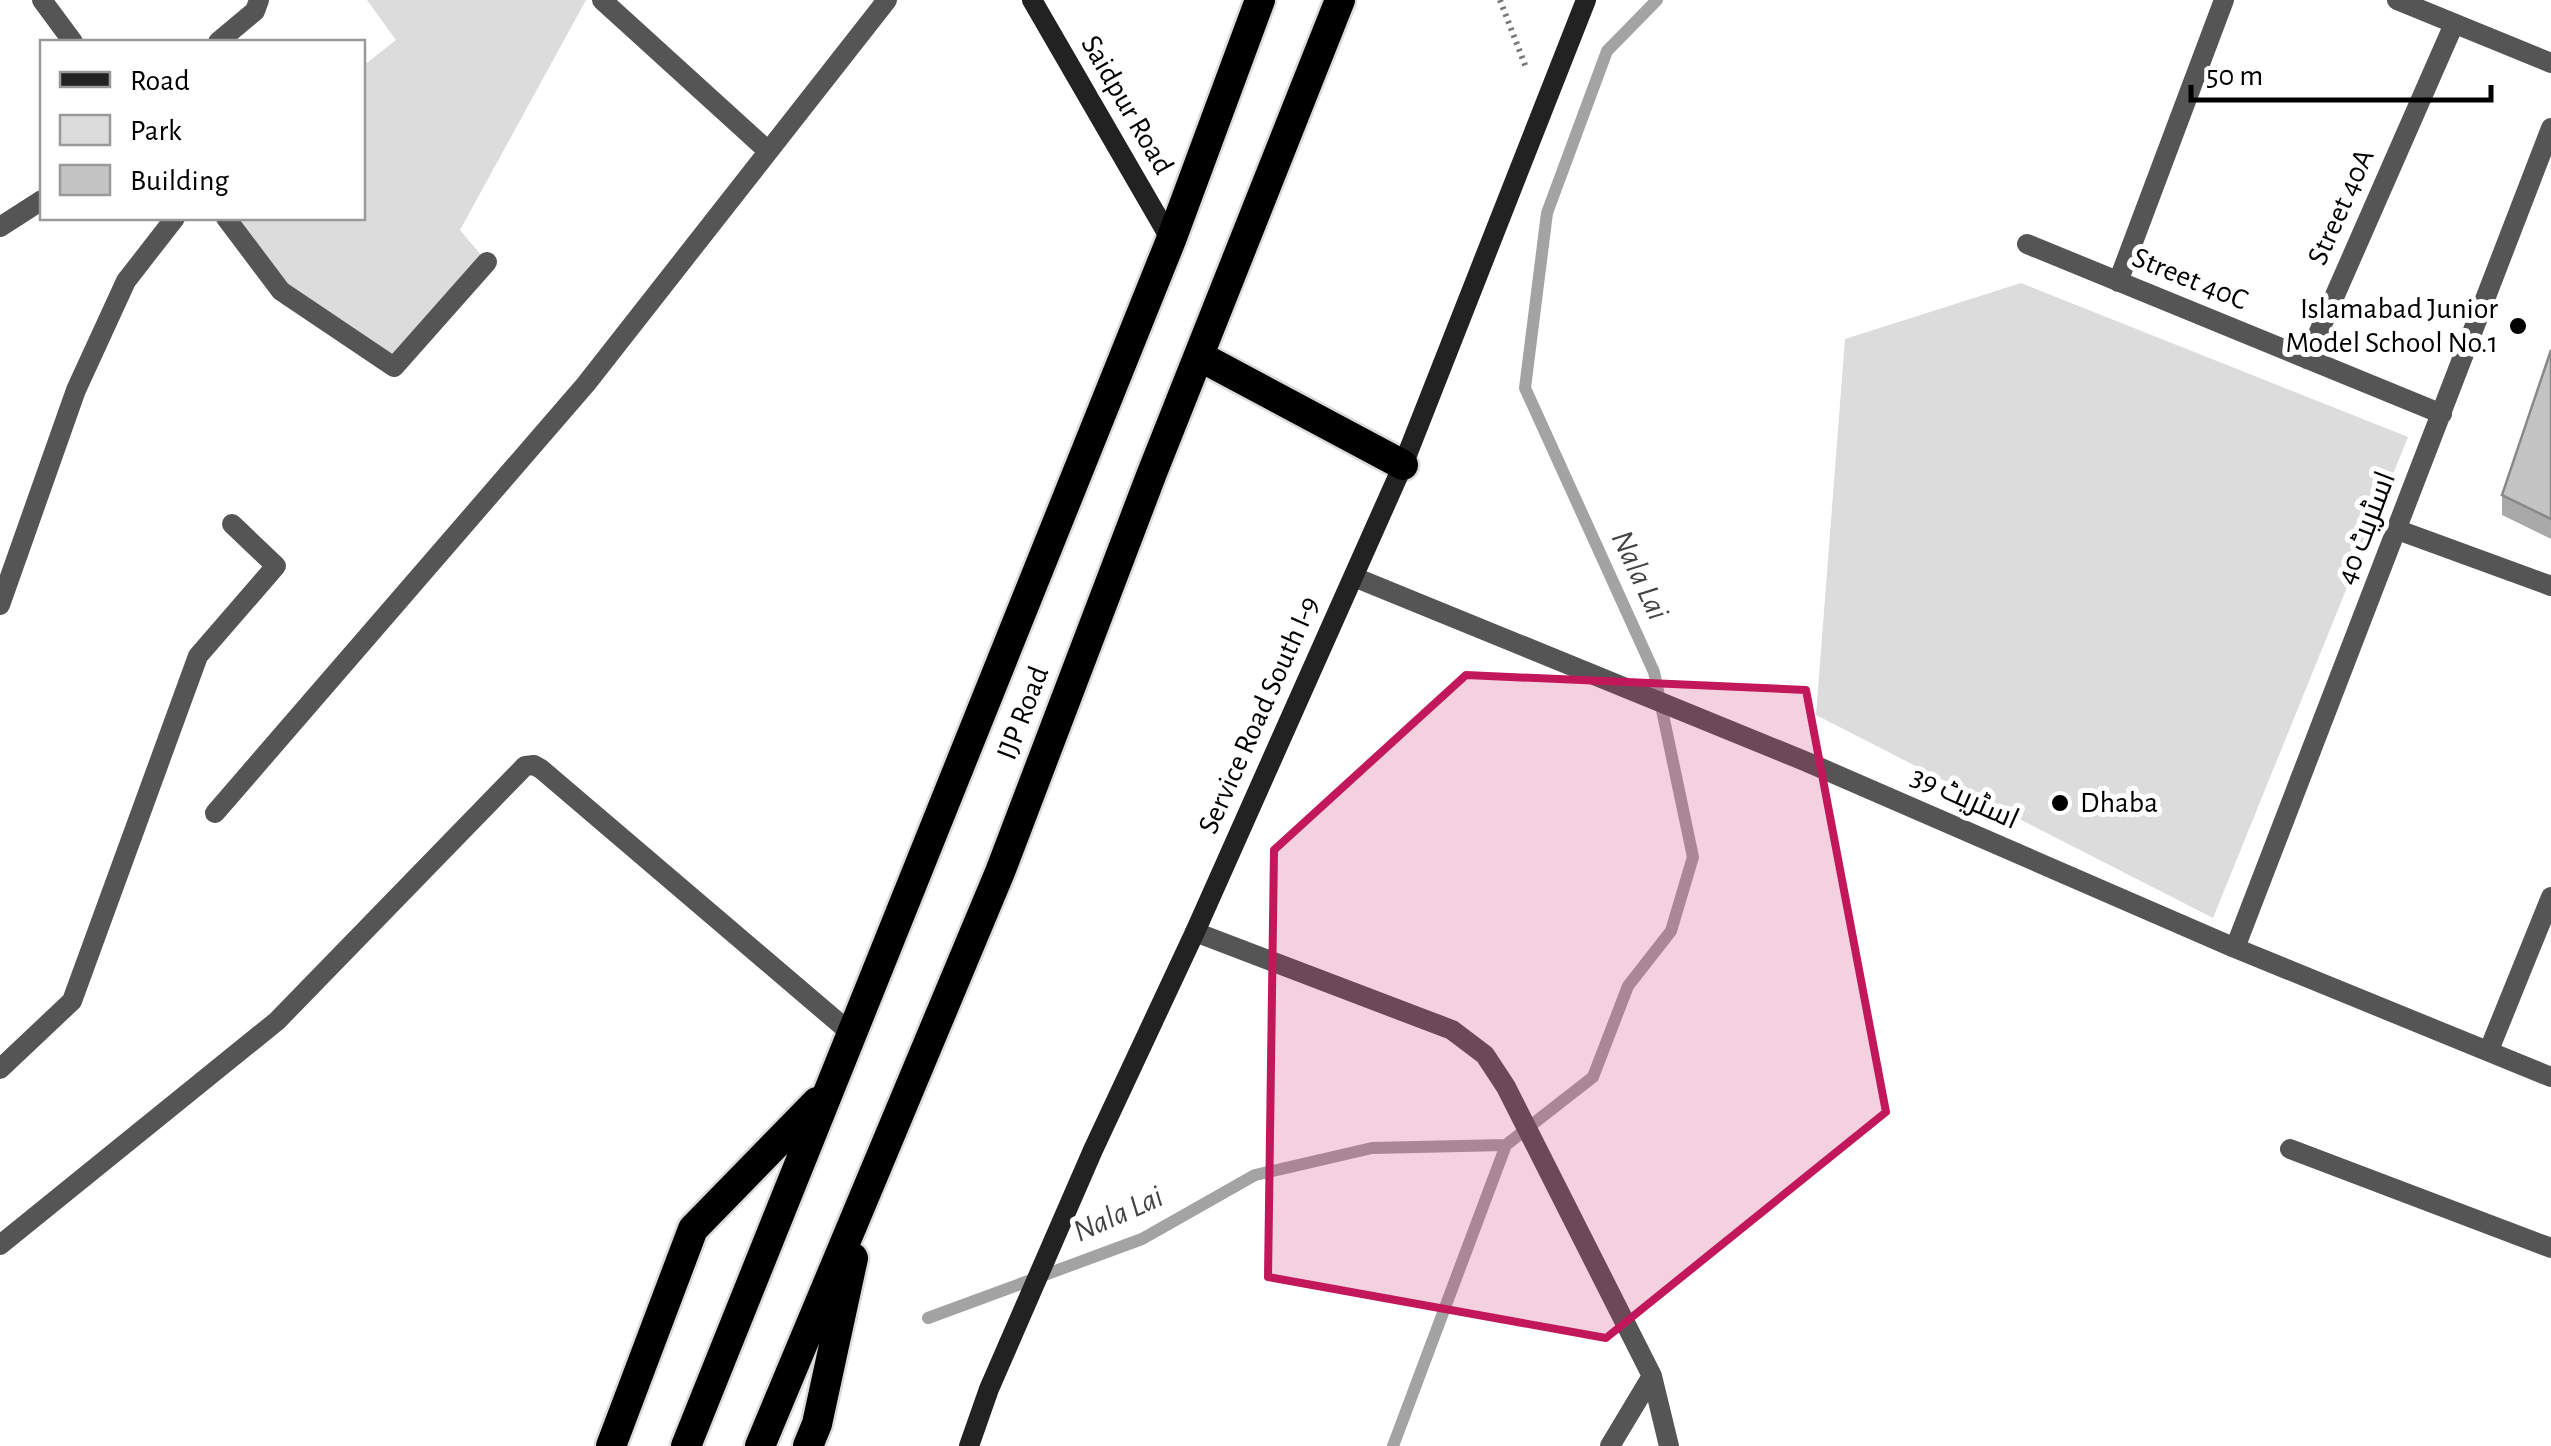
<svg xmlns="http://www.w3.org/2000/svg" width="2551" height="1446" font-family="'Alegreya Sans',Cairo,sans-serif">
  <style>
    .green { fill: #dcdcdc }
    .lines { fill: none; stroke-linecap: round; stroke-linejoin: round }
    .stream { stroke: #a3a3a3; stroke-width: 12 }
    .highway-casing { stroke: #dbdbdb; stroke-width: 35 }
    .path { stroke: #777; stroke-width: 6; stroke-dasharray: 2.5 5; stroke-linecap: butt }
    .street { stroke: #555; stroke-width: 20 }
    .secondary { stroke: #222; stroke-width: 20 }
    .highway { stroke: #000; stroke-width: 30 }
    .wall { fill: #a9a9a9 }
    .building { fill: #c4c4c4; stroke: #898989; stroke-width: 2.5 }
    .marked { fill: #c2185b; fill-opacity: 0.2; stroke: #c2185b; stroke-width: 8; stroke-linejoin: round }
    .poi-dot { fill: #000; stroke: #fff; stroke-width: 4 }
    .labels { text-anchor: middle; dominant-baseline: central; stroke-width: 10; stroke-linejoin: round; paint-order: stroke }
    .street-label { font-size: 30px; fill: #000; stroke: #fff }
    .poi-label { font-size: 30px; fill: #000; stroke: #fff; text-anchor: end }
    .water-label { font-size: 32px; font-style: italic; fill: #444; stroke: #fff }
  </style>
  <rect width="100%" height="100%" fill="#fff"/>
  <path class="green" d="M 367,0 L 586,0 L 460,230 L 487,262 L 394,367 L 276,284 L 226,218 L 362,218 L 363,66 L 396,40 Z
    M 2021,283 L 2408,437 L 2213,918 L 1816,715 L 1845,339 Z"/>
  <g class="lines">
    <path class="stream" d="M 928,1318 L 1142,1239 L 1255,1175 L 1372,1148 L 1506,1145
      M 1393,1446 L 1506,1145 L 1593,1077 L 1628,986 L 1671,931 L 1693,857 L 1654,672 L 1525,388 L 1547,213 L 1607,51 L 1657,0"/>
    <g class="highway-casing">
      <path id="highway" d="M 1199,356 L 1403,465
        M 611,1446 L 693,1229 L 817,1102
        M 686,1446 L 1171,240 L 1260,0
        M 760,1446 L 1000,872 L 1152,473 L 1340,0
        M 808,1446 L 817,1424 L 853,1258"/>
    </g>
    <path class="path" d="M 1500,0 L 1527,70"/>
    <path class="street" d="M 42,0 L 73,42
      M 602,0 L 767,150
      M 2397,0 L 2551,63
      M 218,42 L 255,11 L 259,0
      M 226,218 L 281,291 L 394,367 L 487,262
      M 0,227 L 42,200
      M 2027,244 L 2442,414
      M 2118,282 L 2224,0
      M 2307,359 L 2454,24
      M 2398,530 L 2551,586
      M 1354,577 L 1807,762 L 2235,948 L 2551,1077
      M 0,605 L 76,390 L 126,281 L 175,218
      M 215,813 L 586,384 L 887,0
      M 1195,932 L 1452,1030 L 1485,1055 L 1506,1087 L 1652,1376 L 1669,1446
      M 2235,948 L 2551,128
      M 2489,1050 L 2551,897
      M 0,1069 L 72,1001 L 198,656 L 276,566 L 232,524
      M 2290,1149 L 2551,1248
      M 0,1245 L 277,1021 L 525,766 L 534,765 L 541,769 L 853,1035
      M 1610,1446 L 1652,1376"/>
    <path class="secondary" d="M 1032,0 L 1171,240
      M 969,1446 L 989,1389 L 1093,1150 L 1195,932 L 1403,465 L 1586,0"/>
    <use href="#highway" class="highway"/>
  </g>
  <path class="wall" d="M 2551,350 L 2551,539 L 2502,515 L 2502,495 Z"/>
  <path class="building" d="M 2551,350 L 2551,519 L 2502,495 Z"/>
  <path class="marked" d="M 1466,675 L 1806,690 L 1886,1112 L 1606,1338 L 1268,1277 L 1274,850 Z"/>
  <g class="poi-dot">
    <circle cx="2518" cy="326" r="10"/>
    <circle cx="2060" cy="803" r="10"/>
  </g>
  <g class="labels">
    <g class="street-label">
      <text transform="translate(1127 105) rotate(60)">Saidpur Road</text>
      <text transform="translate(2341 207) rotate(-66)">Street 40A</text>
      <text transform="translate(2190 279) rotate(22)">Street 40C</text>
      <text transform="translate(2366 528) rotate(-69)">اسٹریٹ 40</text>
      <text transform="translate(1023 713) rotate(-69)">IJP Road</text>
      <text transform="translate(1259 715) rotate(-66)">Service Road South I-9</text>
      <text transform="translate(1965 798) rotate(24)">اسٹریٹ 39</text>
    </g>
    <g class="poi-label">
      <text x="2498" y="309">Islamabad Junior<tspan x="2498" dy="34">Model School No.1</tspan></text>
      <text x="2080" y="803" text-anchor="start">Dhaba</text>
    </g>
    <g class="water-label">
      <text transform="translate(1640 575) rotate(65)">Nala Lai</text>
      <text transform="translate(1118 1214) rotate(-24)">Nala Lai</text>
    </g>
  </g>
  <rect x="40" y="40" width="325" height="180" fill="#ffffff" stroke="#999999" stroke-width="2.5"/>
  <rect x="60" y="72" width="50" height="15" fill="#222222" stroke="#999999" stroke-width="2.5"/>
  <text x="130" y="90" font-size="30" fill="#000000">Road</text>
  <rect x="60" y="115" width="50" height="30" fill="#dcdcdc" stroke="#999999" stroke-width="2.5"/>
  <text x="130" y="140" font-size="30" fill="#000000">Park</text>
  <rect x="60" y="165" width="50" height="30" fill="#c4c4c4" stroke="#999999" stroke-width="2.5"/>
  <text x="130" y="190" font-size="30" fill="#000000">Building</text>
  <path d="M2191 85v15h300v-15" fill="none" stroke="#000000" stroke-width="5"/>
  <text x="2206" y="85" font-size="30" fill="#000000" stroke="#ffffff" stroke-width="8" paint-order="stroke">50 m</text>
</svg>
